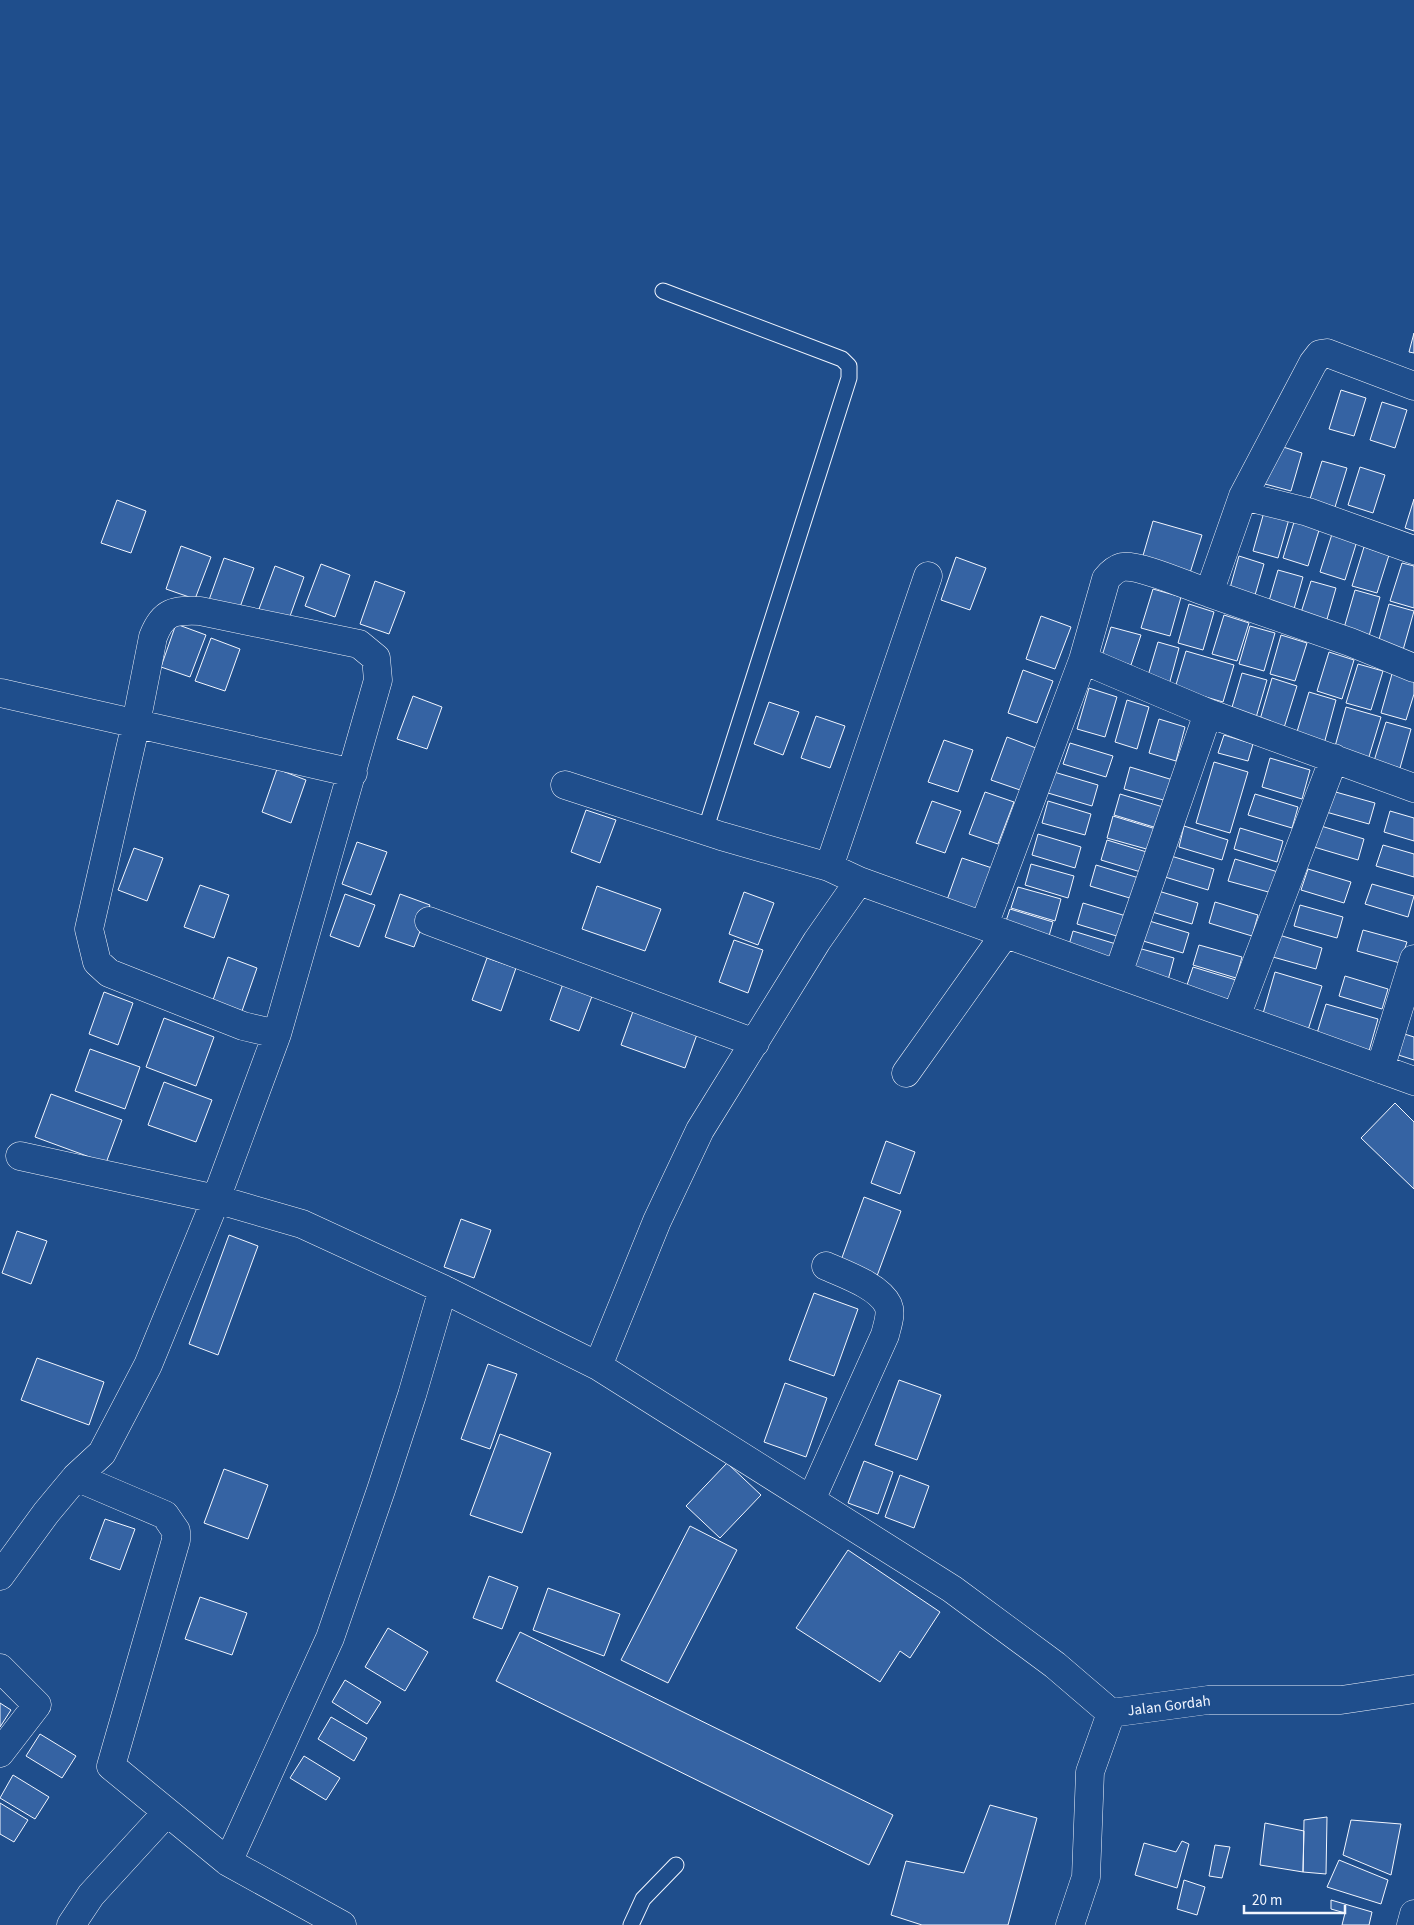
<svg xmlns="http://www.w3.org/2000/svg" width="1414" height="1925" font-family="'Source Sans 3',sans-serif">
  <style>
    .building { fill: #3563a3; stroke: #f2f6ff }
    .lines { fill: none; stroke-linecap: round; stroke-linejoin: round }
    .service-casing { stroke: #f2f6ff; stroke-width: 17 }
    .minor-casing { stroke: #f2f6ff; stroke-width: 29 }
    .service { stroke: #1f4e8c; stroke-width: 15 }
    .minor { stroke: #1f4e8c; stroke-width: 28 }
    .labels { text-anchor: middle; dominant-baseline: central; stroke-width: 4; stroke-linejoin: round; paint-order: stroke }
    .street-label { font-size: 15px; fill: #f2f6ff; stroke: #1f4e8c }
  </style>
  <rect width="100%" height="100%" fill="#1f4e8c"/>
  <path class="building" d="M 1414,333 L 1414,353 L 1409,352 Z
    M 1341,390 L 1366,398 L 1354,436 L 1329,429 Z
    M 1382,402 L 1407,410 L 1395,448 L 1370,440 Z
    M 1277,445 L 1302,453 L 1291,491 L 1265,484 Z
    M 1322,461 L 1347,468 L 1335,507 L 1310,499 Z
    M 1360,467 L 1385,475 L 1373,513 L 1348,505 Z
    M 1414,499 L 1414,531 L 1405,528 Z
    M 117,500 L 146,511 L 131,553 L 101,543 Z
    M 1264,512 L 1289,519 L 1278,558 L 1253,551 Z
    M 1295,519 L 1320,527 L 1308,566 L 1283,558 Z
    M 1153,521 L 1202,535 L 1190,573 L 1142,559 Z
    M 1332,534 L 1357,541 L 1345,580 L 1320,572 Z
    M 181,546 L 211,557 L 195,599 L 166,589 Z
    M 1364,547 L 1389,555 L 1377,593 L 1352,586 Z
    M 1239,556 L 1264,564 L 1253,602 L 1228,595 Z
    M 956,557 L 986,568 L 970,610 L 941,600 Z
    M 224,558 L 254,568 L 239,610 L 209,600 Z
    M 1402,563 L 1414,566 L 1414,608 L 1390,601 Z
    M 321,564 L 350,575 L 335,617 L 305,606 Z
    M 275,566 L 304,577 L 289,619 L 259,609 Z
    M 1278,570 L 1303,577 L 1292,616 L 1267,608 Z
    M 375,581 L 405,592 L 389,634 L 360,624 Z
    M 1311,581 L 1336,588 L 1325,626 L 1299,619 Z
    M 1153,589 L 1181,597 L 1170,636 L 1141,628 Z
    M 1355,590 L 1380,597 L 1369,636 L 1344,628 Z
    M 1189,604 L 1214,612 L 1203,650 L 1178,643 Z
    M 1389,604 L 1414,611 L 1403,650 L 1378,643 Z
    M 1224,615 L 1249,623 L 1237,661 L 1212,654 Z
    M 1041,616 L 1071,627 L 1055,669 L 1026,659 Z
    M 176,624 L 206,635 L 190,677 L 161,667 Z
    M 1250,626 L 1275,633 L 1264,671 L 1239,664 Z
    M 1111,627 L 1141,635 L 1131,665 L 1102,656 Z
    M 1281,635 L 1307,643 L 1295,681 L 1270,674 Z
    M 211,638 L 240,649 L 225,691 L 195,681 Z
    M 1158,642 L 1179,648 L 1169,685 L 1147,679 Z
    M 1186,651 L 1234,665 L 1223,702 L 1175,688 Z
    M 1329,652 L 1354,660 L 1342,699 L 1317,691 Z
    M 1358,664 L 1383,671 L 1371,710 L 1346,703 Z
    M 1023,670 L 1053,681 L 1037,723 L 1008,713 Z
    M 1242,673 L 1267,680 L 1255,721 L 1230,714 Z
    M 1392,674 L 1414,680 L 1414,694 L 1406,720 L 1381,713 Z
    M 1272,678 L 1297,686 L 1283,731 L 1259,723 Z
    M 1089,688 L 1117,697 L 1105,737 L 1077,729 Z
    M 1309,692 L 1336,700 L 1324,744 L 1296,735 Z
    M 413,696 L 442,707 L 427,749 L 397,739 Z
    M 1127,700 L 1149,707 L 1137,749 L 1115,742 Z
    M 769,702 L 799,712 L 783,755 L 754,744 Z
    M 1346,707 L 1381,717 L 1368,760 L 1334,750 Z
    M 816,716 L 845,726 L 830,768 L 801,758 Z
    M 1159,719 L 1185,727 L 1176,761 L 1149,753 Z
    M 1386,722 L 1411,729 L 1400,768 L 1374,761 Z
    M 1224,735 L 1253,744 L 1248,761 L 1218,753 Z
    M 1007,737 L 1036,748 L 1020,790 L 991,780 Z
    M 944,740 L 973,750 L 958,792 L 928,782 Z
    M 1070,743 L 1113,756 L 1106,777 L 1063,764 Z
    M 1270,758 L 1310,770 L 1302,799 L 1262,787 Z
    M 1214,762 L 1248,772 L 1230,833 L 1196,823 Z
    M 1130,767 L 1173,780 L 1167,801 L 1124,789 Z
    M 277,769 L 306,780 L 291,823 L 262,812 Z
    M 1054,772 L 1098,785 L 1092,806 L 1048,793 Z
    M 1332,791 L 1375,803 L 1369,824 L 1326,812 Z
    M 985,792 L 1014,802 L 998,844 L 969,834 Z
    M 1120,794 L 1163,807 L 1157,828 L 1114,815 Z
    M 1255,794 L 1298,807 L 1292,828 L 1248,815 Z
    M 932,801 L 961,811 L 945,853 L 916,843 Z
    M 1048,801 L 1091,814 L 1085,835 L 1042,823 Z
    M 586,810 L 616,820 L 600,863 L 571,852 Z
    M 1390,811 L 1414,818 L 1414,841 L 1384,832 Z
    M 1113,816 L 1156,829 L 1150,850 L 1107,838 Z
    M 1184,826 L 1228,840 L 1222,860 L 1179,847 Z
    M 1321,826 L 1364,839 L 1358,860 L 1314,847 Z
    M 1240,828 L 1283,841 L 1277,862 L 1234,849 Z
    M 1038,834 L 1081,847 L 1075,868 L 1032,855 Z
    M 1107,840 L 1150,853 L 1144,873 L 1101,860 Z
    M 357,842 L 387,852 L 371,895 L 342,884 Z
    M 1383,845 L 1414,854 L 1414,877 L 1376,866 Z
    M 134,848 L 163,858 L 147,901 L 118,890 Z
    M 1171,856 L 1214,869 L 1208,890 L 1165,877 Z
    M 962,858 L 992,868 L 977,910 L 947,900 Z
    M 1235,859 L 1278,872 L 1272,893 L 1228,881 Z
    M 1031,864 L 1074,876 L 1068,898 L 1025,885 Z
    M 1096,865 L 1139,878 L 1133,899 L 1090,886 Z
    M 1308,869 L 1351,882 L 1344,903 L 1301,890 Z
    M 1372,884 L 1414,896 L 1408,917 L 1365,904 Z
    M 200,885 L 229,895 L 214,938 L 184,927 Z
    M 597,886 L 661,909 L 645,951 L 582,929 Z
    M 1018,887 L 1061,899 L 1055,921 L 1011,908 Z
    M 1155,890 L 1198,903 L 1192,924 L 1149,911 Z
    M 744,892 L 774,903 L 758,945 L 729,934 Z
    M 345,894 L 375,905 L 359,947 L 330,936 Z
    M 400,894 L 430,905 L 414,947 L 385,937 Z
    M 1215,902 L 1258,915 L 1252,936 L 1209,923 Z
    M 1083,903 L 1126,916 L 1120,937 L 1077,924 Z
    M 1300,905 L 1343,917 L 1337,938 L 1294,926 Z
    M 1010,909 L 1053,922 L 1047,943 L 1003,930 Z
    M 1146,920 L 1189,933 L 1183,953 L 1140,940 Z
    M 1363,930 L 1407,942 L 1400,963 L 1357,951 Z
    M 1073,931 L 1116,944 L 1110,964 L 1067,952 Z
    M 1279,935 L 1322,948 L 1316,969 L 1273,957 Z
    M 734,940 L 763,950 L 748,993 L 719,982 Z
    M 1199,945 L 1242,957 L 1236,978 L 1193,965 Z
    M 1131,946 L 1174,958 L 1168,980 L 1125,967 Z
    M 228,957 L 257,968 L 242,1011 L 213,1000 Z
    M 487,958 L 516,968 L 501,1011 L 472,1000 Z
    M 1193,967 L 1236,980 L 1229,1001 L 1186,988 Z
    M 1275,972 L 1322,986 L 1308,1030 L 1262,1017 Z
    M 1345,976 L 1388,989 L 1382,1009 L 1339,996 Z
    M 565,978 L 595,988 L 579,1031 L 550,1020 Z
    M 104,992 L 133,1003 L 118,1045 L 89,1034 Z
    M 636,1003 L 700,1026 L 685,1068 L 621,1045 Z
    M 1326,1004 L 1378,1019 L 1367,1058 L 1314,1043 Z
    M 164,1018 L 214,1037 L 196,1086 L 146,1067 Z
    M 1395,1031 L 1414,1037 L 1414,1060 L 1389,1052 Z
    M 90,1049 L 140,1067 L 125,1109 L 75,1091 Z
    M 164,1082 L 212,1100 L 196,1142 L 148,1125 Z
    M 51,1094 L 122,1120 L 106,1163 L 35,1137 Z
    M 1395,1103 L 1414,1122 L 1414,1189 L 1361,1138 Z
    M 886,1141 L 915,1152 L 900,1194 L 871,1183 Z
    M 864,1197 L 901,1211 L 877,1276 L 840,1263 Z
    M 461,1219 L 491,1230 L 474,1278 L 444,1267 Z
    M 17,1231 L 47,1241 L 31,1284 L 2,1273 Z
    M 229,1235 L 258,1246 L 218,1355 L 189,1344 Z
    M 814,1293 L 858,1309 L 834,1376 L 789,1360 Z
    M 37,1358 L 104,1382 L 89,1425 L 21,1400 Z
    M 488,1364 L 517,1374 L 490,1449 L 461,1439 Z
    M 899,1380 L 941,1395 L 917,1460 L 875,1445 Z
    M 785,1383 L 827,1398 L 806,1457 L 764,1442 Z
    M 500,1434 L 551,1453 L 522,1533 L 470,1515 Z
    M 864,1461 L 893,1472 L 878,1514 L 848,1503 Z
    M 727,1463 L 761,1495 L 720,1538 L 686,1506 Z
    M 224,1469 L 268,1485 L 248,1539 L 204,1523 Z
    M 900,1475 L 929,1486 L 914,1528 L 885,1517 Z
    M 105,1519 L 135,1529 L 120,1570 L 90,1559 Z
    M 690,1526 L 737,1550 L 668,1683 L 621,1660 Z
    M 848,1550 L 940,1612 L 910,1658 L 900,1651 L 880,1682 L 796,1628 Z
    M 489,1576 L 518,1587 L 502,1629 L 473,1618 Z
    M 548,1588 L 620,1614 L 604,1656 L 533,1630 Z
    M 200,1597 L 247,1613 L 232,1655 L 185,1639 Z
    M 388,1628 L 428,1652 L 405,1691 L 365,1667 Z
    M 520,1632 L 893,1815 L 869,1865 L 496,1681 Z
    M 345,1680 L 381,1702 L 367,1724 L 332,1702 Z
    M 0,1703 L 11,1710 L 0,1727 Z
    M 331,1717 L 367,1738 L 354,1761 L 318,1739 Z
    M 40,1734 L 76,1756 L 62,1778 L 26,1756 Z
    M 304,1756 L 340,1778 L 326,1800 L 290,1778 Z
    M 13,1775 L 49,1797 L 35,1819 L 0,1798 Z
    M 0,1803 L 28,1820 L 14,1842 L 0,1834 Z
    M 990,1805 L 1037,1818 L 1008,1925 L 922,1925 L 891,1915 L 906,1861 L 964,1873 Z
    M 1327,1817 L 1326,1874 L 1303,1872 L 1304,1820 Z
    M 1351,1820 L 1401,1824 L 1391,1875 L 1343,1855 Z
    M 1265,1823 L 1304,1831 L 1303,1872 L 1260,1865 Z
    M 1182,1841 L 1189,1844 L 1177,1888 L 1135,1875 L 1144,1843 L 1176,1852 Z
    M 1215,1845 L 1230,1847 L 1222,1878 L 1209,1876 Z
    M 1339,1860 L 1388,1880 L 1381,1904 L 1327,1887 Z
    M 1184,1880 L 1205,1887 L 1197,1915 L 1177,1909 Z
    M 1331,1900 L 1372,1912 L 1369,1925 L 1342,1925 L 1345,1913 L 1331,1909 Z"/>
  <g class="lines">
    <g class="service-casing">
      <path id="service" d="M 663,291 L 842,359 L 849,366 L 849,378 L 705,831
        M 631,1925 L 643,1899 L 676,1865"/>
    </g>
    <g class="minor-casing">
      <path id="minor" d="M 1414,386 L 1327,353 L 1320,354 L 1313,363 L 1243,496 L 1209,593 L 1350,642 L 1414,668
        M 1243,496 L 1308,512 L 1414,550
        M 1083,660 L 1208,713 L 1414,788
        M 1,693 L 353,773
        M 565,785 L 721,836 L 829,867 L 859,881
        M 829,867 L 928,576
        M 429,921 L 755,1043
        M 984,925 L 1083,660 L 1106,579 C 1110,574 1115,569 1122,567 C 1140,564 1190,587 1209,593
        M 1118,974 L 1208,713
        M 1236,1017 L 1334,758
        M 1380,1069 L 1414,959
        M 906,1073 L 1005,934
        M 20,1156 L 216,1199 L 302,1224 L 443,1289 L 598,1366 L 952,1589 L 1055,1665 L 1111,1713
        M 598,1366 L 657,1221 L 700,1130 L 817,941 L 859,881 L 1414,1081
        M 76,1477 L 165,1515 L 176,1531 L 176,1540 L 111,1766 L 228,1862 L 342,1925
        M 811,1500 L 885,1335 C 887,1326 892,1314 888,1305 C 879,1286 844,1274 826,1266
        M 0,1576 L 46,1513 L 76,1477 L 102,1453 L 148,1365 L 216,1199 L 277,1034 L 378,680 L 376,658 L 359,644 L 200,611 C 174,610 163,611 153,637 L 136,723 L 89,929 L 97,962 L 109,973 L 243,1026 L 277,1034
        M 0,1668 L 37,1705 L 0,1753
        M 228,1862 L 330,1638 L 381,1490 L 412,1395 L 443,1289
        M 71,1925 L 91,1895 L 167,1812
        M 1070,1925 L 1086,1877 L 1090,1772 L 1111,1713 L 1208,1700 L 1341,1700 L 1414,1689
        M 1411,1925 L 1414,1914"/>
    </g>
    <use href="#service" class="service"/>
    <use href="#minor" class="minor"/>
  </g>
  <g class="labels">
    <g class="street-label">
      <text transform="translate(1169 1706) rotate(-7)">Jalan Gordah</text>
    </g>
  </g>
  <path d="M1244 1905v8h101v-8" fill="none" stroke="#f2f6ff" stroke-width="2.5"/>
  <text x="1252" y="1905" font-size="15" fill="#f2f6ff" stroke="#1f4e8c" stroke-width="4" paint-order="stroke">20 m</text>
</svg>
